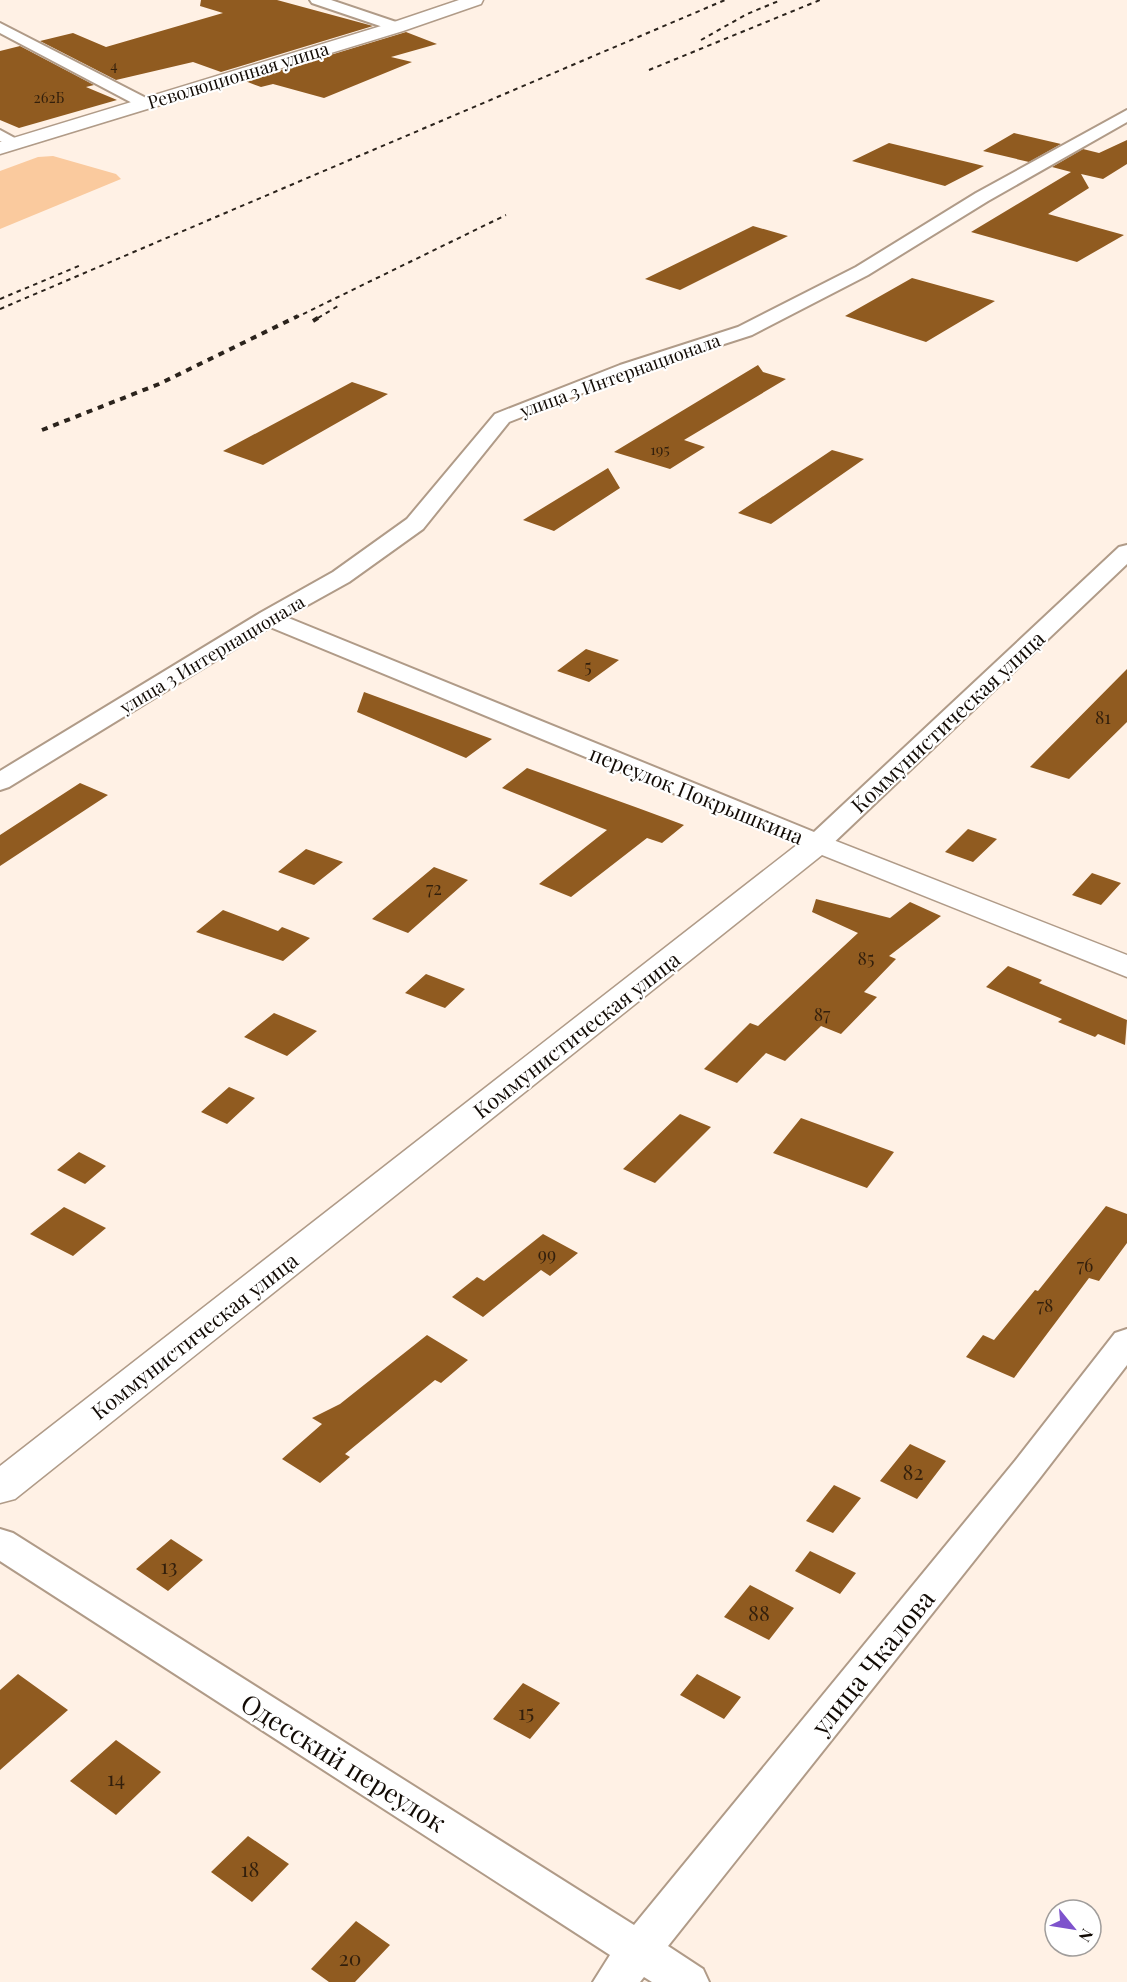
<svg xmlns="http://www.w3.org/2000/svg" width="1127" height="1982" font-family="'Playfair Display',serif">
  <style>
    .green { fill: #faca9e }
    .building { fill: #905b20 }
    .lines { fill: none; stroke-linecap: round; stroke-linejoin: round }
    .minor-casing { stroke: #b09b88; stroke-width: 4 }
    .tertiary-casing { stroke: #b09b88; stroke-width: 3 }
    .secondary-casing { stroke: #b09b88; stroke-width: 3 }
    .minor { fill: #fff; fill-rule: evenodd }
    .tertiary { fill: #fff; fill-rule: evenodd }
    .secondary { fill: #fff; fill-rule: evenodd }
    .rail-far1 { stroke: #2b231c; stroke-width: 2; stroke-dasharray: 4.5 4.5; stroke-linecap: butt }
    .rail { stroke: #2b231c; stroke-width: 4; stroke-dasharray: 6 6; stroke-linecap: butt }
    .labels { text-anchor: middle; dominant-baseline: central; stroke-width: 4.5; stroke-linejoin: round; paint-order: stroke }
    .far-number-label { font-size: 15px; fill: #321f0c }
    .far-street-label { font-size: 18px; fill: #120b05; stroke: #fff }
    .number-label { font-size: 18px; fill: #321f0c }
    .street-label { font-size: 21px; fill: #120b05; stroke: #fff }
    .near-number-label { font-size: 21px; fill: #321f0c }
    .near-street-label { font-size: 26px; fill: #120b05; stroke: #fff }
  </style>
  <rect width="100%" height="100%" fill="#fff1e5"/>
  <path class="green" d="M 53,156 L 116,174 L 121,179 L 0,229 L 0,171 L 38,157 Z"/>
  <path class="building" d="M 201,0 L 277,0 L 373,26 L 221,72 L 193,62 L 116,80 L 40,41 L 73,33 L 106,47 L 223,13 L 200,6 Z
    M 406,32 L 437,44 L 391,57 L 412,62 L 324,98 L 273,84 L 261,87 L 245,81 Z
    M 20,46 L 94,85 L 86,87 L 117,100 L 19,128 L 0,120 L 0,51 Z
    M 1014,133 L 1061,144 L 1029,162 L 983,151 Z
    M 1127,140 L 1127,164 L 1103,179 L 1081,174 L 1089,188 L 1048,214 L 1124,235 L 1077,262 L 971,232 L 1071,172 L 1052,167 L 1083,149 L 1099,153 Z
    M 889,143 L 984,166 L 945,186 L 852,161 Z
    M 753,226 L 788,236 L 680,290 L 645,279 Z
    M 912,278 L 995,301 L 926,342 L 845,316 Z
    M 758,365 L 763,372 L 786,379 L 684,440 L 705,447 L 670,469 L 614,452 Z
    M 352,382 L 388,394 L 263,465 L 223,451 Z
    M 832,450 L 864,459 L 771,524 L 738,513 Z
    M 608,468 L 620,488 L 554,531 L 523,520 Z
    M 586,649 L 619,660 L 589,682 L 557,671 Z
    M 1127,669 L 1127,722 L 1069,779 L 1030,767 Z
    M 364,692 L 492,739 L 466,758 L 357,712 Z
    M 527,768 L 638,808 L 684,825 L 662,843 L 647,838 L 571,897 L 539,884 L 607,830 L 502,788 Z
    M 80,783 L 108,795 L 0,866 L 0,835 Z
    M 968,829 L 997,839 L 973,862 L 945,852 Z
    M 306,849 L 343,862 L 314,885 L 278,872 Z
    M 434,867 L 468,880 L 408,933 L 372,919 Z
    M 1092,873 L 1121,883 L 1101,905 L 1072,895 Z
    M 816,899 L 890,918 L 910,902 L 941,916 L 889,956 L 896,959 L 864,992 L 877,997 L 841,1034 L 821,1026 L 785,1061 L 766,1053 L 737,1083 L 704,1069 L 750,1023 L 758,1026 L 858,933 L 812,912 Z
    M 223,910 L 278,931 L 282,927 L 310,938 L 283,961 L 196,932 Z
    M 1008,966 L 1042,980 L 1039,983 L 1127,1020 L 1125,1045 L 1098,1034 L 1095,1037 L 1058,1022 L 1062,1019 L 986,987 Z
    M 426,974 L 465,989 L 445,1008 L 405,993 Z
    M 274,1013 L 317,1031 L 287,1056 L 244,1037 Z
    M 229,1087 L 255,1098 L 227,1124 L 201,1112 Z
    M 680,1114 L 711,1127 L 655,1183 L 623,1169 Z
    M 801,1118 L 894,1152 L 867,1188 L 773,1153 Z
    M 79,1152 L 106,1166 L 85,1184 L 57,1170 Z
    M 1106,1206 L 1127,1214 L 1127,1243 L 1099,1281 L 1089,1278 L 1014,1378 L 966,1357 L 983,1335 L 994,1340 L 1035,1290 L 1038,1291 Z
    M 64,1207 L 106,1228 L 73,1256 L 30,1234 Z
    M 543,1234 L 578,1253 L 550,1276 L 541,1270 L 483,1317 L 452,1297 L 477,1277 L 484,1281 Z
    M 427,1335 L 468,1360 L 441,1383 L 435,1380 L 345,1454 L 350,1457 L 320,1483 L 282,1459 L 322,1424 L 312,1418 L 340,1404 Z
    M 910,1444 L 946,1461 L 917,1499 L 880,1481 Z
    M 834,1485 L 861,1498 L 833,1533 L 806,1521 Z
    M 171,1539 L 203,1560 L 168,1591 L 136,1569 Z
    M 810,1551 L 856,1573 L 840,1594 L 795,1571 Z
    M 750,1585 L 794,1608 L 769,1640 L 724,1617 Z
    M 18,1674 L 68,1710 L 0,1770 L 0,1690 Z
    M 697,1674 L 741,1697 L 724,1719 L 680,1695 Z
    M 523,1683 L 560,1703 L 530,1739 L 493,1719 Z
    M 116,1740 L 161,1772 L 116,1815 L 70,1781 Z
    M 248,1836 L 289,1864 L 252,1902 L 211,1872 Z
    M 356,1921 L 390,1945 L 355,1982 L 329,1982 L 311,1969 Z"/>
  <g class="lines">
    <g class="minor-casing">
      <path id="minor" d="M 310,0 L 331,0 L 402,24 L 404,27 L 397,31 L 392,30 L 312,3 Z
        M 0,23 L 150,100 L 152,103 L 150,106 L 138,106 L 0,33 Z
        M 1127,110 L 1127,122 L 988,201 L 868,275 L 752,335 L 634,373 L 509,422 L 423,529 L 349,582 L 286,617 L 814,832 L 1119,547 L 1127,545 L 1127,564 L 827,849 L 818,851 L 809,849 L 270,627 L 9,787 L 0,790 L 0,771 L 260,613 L 333,572 L 407,519 L 495,414 L 620,365 L 738,327 L 856,267 L 976,193 Z
        M 0,130 L 24,143 L 16,148 L 0,141 Z
        M 1127,1329 L 1127,1365 L 1039,1479 L 668,1946 L 703,1969 L 709,1982 L 652,1982 L 644,1977 L 640,1982 L 593,1982 L 610,1955 L 0,1561 L 0,1529 L 13,1533 L 634,1925 L 1015,1461 L 1115,1333 Z"/>
    </g>
    <g class="tertiary-casing">
      <path id="tertiary" d="M 818,834 L 1127,955 L 1127,977 L 822,855 L 15,1499 L 0,1503 L 0,1466 L 807,837 Z"/>
    </g>
    <g class="secondary-casing">
      <path id="secondary" d="M 459,0 L 483,0 L 481,4 L 403,31 L 0,154 L 0,142 L 391,23 Z"/>
    </g>
    <use href="#minor" class="minor"/>
    <use href="#tertiary" class="tertiary"/>
    <use href="#secondary" class="secondary"/>
    <path class="rail-far1" d="M 701,40 L 747,14 L 781,0
      M 649,70 L 820,0
      M 0,299 L 81,265
      M 0,309 L 725,0
      M 295,318 L 506,215
      M 318,318 L 338,306"/>
    <path class="rail" d="M 313,321 L 321,316
      M 42,430 L 159,384 L 298,316"/>
  </g>
  <g class="labels">
    <g class="far-number-label">
      <text x="114" y="65">4</text>
      <text x="49" y="97">262Б</text>
      <text x="660" y="449">195</text>
    </g>
    <g class="far-street-label">
      <text transform="translate(238 75) rotate(-17)">Революционная улица</text>
      <text transform="translate(620 375) rotate(-20)">улица 3 Интернационала</text>
      <text transform="translate(212 654) rotate(-31)">улица 3 Интернационала</text>
    </g>
    <g class="number-label">
      <text x="588" y="666">5</text>
      <text x="1103" y="717">81</text>
      <text x="434" y="888">72</text>
      <text x="866" y="958">85</text>
      <text x="822" y="1014">87</text>
      <text x="547" y="1254">99</text>
      <text x="1085" y="1265">76</text>
      <text x="1045" y="1305">78</text>
    </g>
    <g class="street-label">
      <text transform="translate(947 721) rotate(-43)">Коммунистическая улица</text>
      <text transform="translate(697 794) rotate(22)">переулок Покрышкина</text>
      <text transform="translate(576 1034) rotate(-38)">Коммунистическая улица</text>
      <text transform="translate(194 1335) rotate(-38)">Коммунистическая улица</text>
    </g>
    <g class="near-number-label">
      <text x="913" y="1471">82</text>
      <text x="169" y="1565">13</text>
      <text x="759" y="1612">88</text>
      <text x="526" y="1711">15</text>
      <text x="116" y="1777">14</text>
      <text x="250" y="1868">18</text>
      <text x="350" y="1957">20</text>
    </g>
    <g class="near-street-label">
      <text transform="translate(872 1662) rotate(-51)">улица Чкалова</text>
      <text transform="translate(344 1762) rotate(32)">Одесский переулок</text>
    </g>
  </g>
  <g transform="translate(1073 1928) rotate(120)"><circle r="28" fill="#ffffff" stroke="#a09d9b" stroke-width="1.5"/>
  <path d="M0-4.5L10 22L0 15L-10 22Z" fill="#7e53cc"/>
  <text y="-9" font-size="16" font-weight="bold" text-anchor="middle" fill="#120b05">N</text>
  </g>
</svg>
